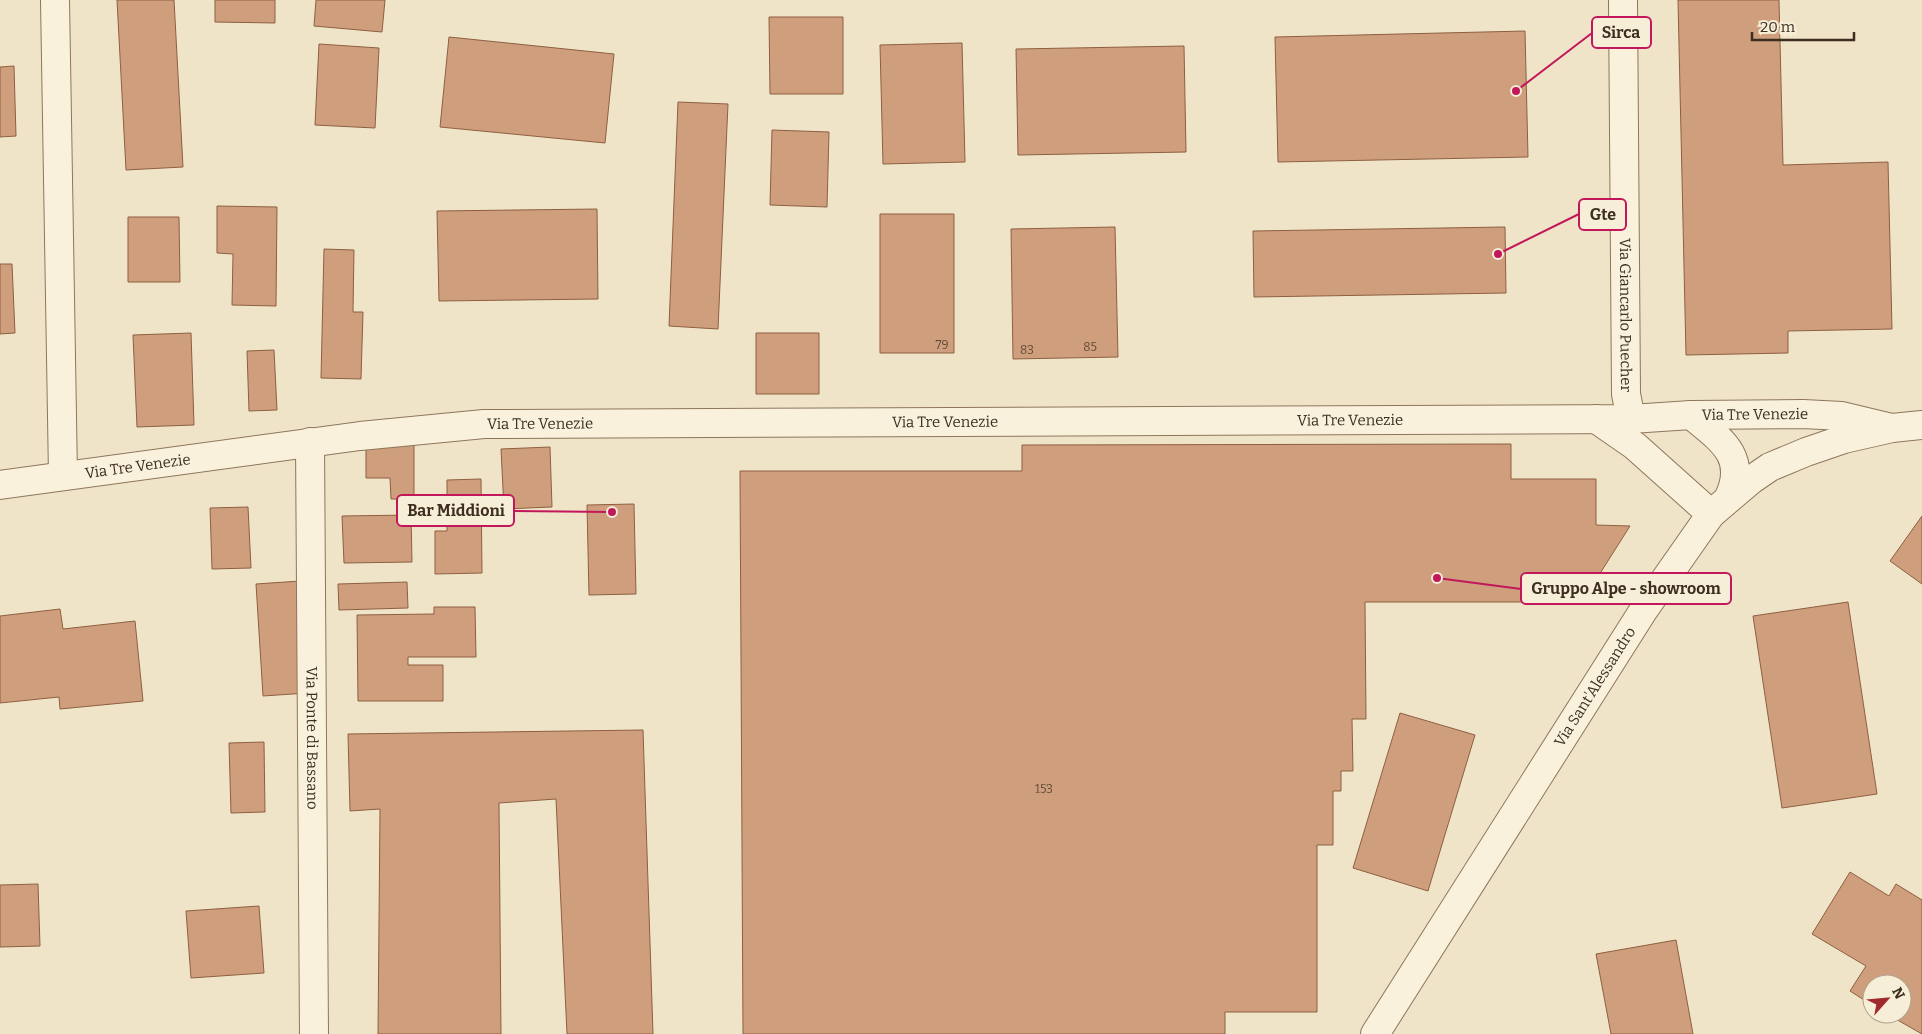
<svg xmlns="http://www.w3.org/2000/svg" width="1922" height="1034" font-family="Bitter,serif">
  <style>
    .building { fill: #cf9f7d; stroke: #8d5f41 }
    .lines { fill: none; stroke-linecap: round; stroke-linejoin: round }
    .street-casing { stroke: #8d765c; stroke-width: 30 }
    .street { stroke: #faf1dc; stroke-width: 28 }
    .labels { text-anchor: middle; dominant-baseline: central; stroke-width: 5; stroke-linejoin: round; paint-order: stroke }
    .number-label { font-size: 12px; fill: #624a37 }
    .street-label { font-size: 15px; fill: #3d2e20; stroke: #f7eed8 }
    .leader { fill: none; stroke: #c2185b; stroke-width: 2 }
    .callout-dot { fill: #c2185b; stroke: #f7eed8; stroke-width: 2 }
    .callout { fill: #f7eed8; stroke: #c2185b; stroke-width: 2 }
    .callout-label { font-size: 16px; text-anchor: middle; font-weight: bold; fill: #3d2e20 }
  </style>
  <rect width="100%" height="100%" fill="#f0e4c8"/>
  <path class="building" d="M 117,0 L 174,0 L 183,167 L 126,170 Z
    M 215,0 L 275,0 L 275,23 L 215,22 Z
    M 316,0 L 385,0 L 382,32 L 314,26 Z
    M 1678,0 L 1779,0 L 1783,165 L 1888,162 L 1892,329 L 1788,331 L 1788,353 L 1686,355 Z
    M 769,17 L 843,17 L 843,94 L 770,94 Z
    M 1525,31 L 1528,157 L 1278,162 L 1275,37 Z
    M 449,37 L 614,54 L 605,143 L 440,127 Z
    M 962,43 L 965,162 L 883,164 L 880,45 Z
    M 319,44 L 379,48 L 375,128 L 315,125 Z
    M 1184,46 L 1186,152 L 1018,155 L 1016,49 Z
    M 14,66 L 16,136 L 0,137 L 0,67 Z
    M 678,102 L 728,104 L 718,329 L 669,326 Z
    M 772,130 L 829,132 L 827,207 L 770,205 Z
    M 217,206 L 277,207 L 276,306 L 232,305 L 233,254 L 217,253 Z
    M 597,209 L 598,299 L 439,301 L 437,211 Z
    M 880,214 L 954,214 L 954,353 L 880,353 Z
    M 128,217 L 179,217 L 180,282 L 128,282 Z
    M 1115,227 L 1118,357 L 1013,359 L 1011,229 Z
    M 1505,227 L 1506,293 L 1254,297 L 1253,231 Z
    M 324,249 L 354,250 L 353,312 L 363,312 L 361,379 L 321,378 Z
    M 0,264 L 12,264 L 15,333 L 0,334 Z
    M 191,333 L 194,425 L 137,427 L 133,335 Z
    M 756,333 L 819,333 L 819,394 L 756,394 Z
    M 274,350 L 277,410 L 249,411 L 247,351 Z
    M 366,444 L 414,444 L 414,499 L 391,499 L 390,478 L 366,478 Z
    M 1511,444 L 1511,479 L 1596,479 L 1596,525 L 1630,526 L 1582,602 L 1365,602 L 1366,719 L 1352,719 L 1353,771 L 1341,771 L 1341,791 L 1333,791 L 1333,845 L 1317,845 L 1317,1012 L 1225,1012 L 1225,1034 L 743,1034 L 740,471 L 1022,471 L 1022,445 Z
    M 550,447 L 552,507 L 504,509 L 501,449 Z
    M 481,479 L 482,573 L 435,574 L 435,531 L 447,531 L 447,480 Z
    M 634,504 L 636,594 L 589,595 L 587,505 Z
    M 248,507 L 251,568 L 212,569 L 210,508 Z
    M 411,515 L 412,562 L 344,563 L 342,516 Z
    M 1922,516 L 1922,584 L 1890,561 Z
    M 300,581 L 307,693 L 263,696 L 256,584 Z
    M 407,582 L 408,608 L 339,610 L 338,584 Z
    M 1848,602 L 1877,794 L 1782,808 L 1753,616 Z
    M 434,607 L 475,607 L 476,657 L 408,657 L 408,665 L 443,665 L 443,701 L 358,701 L 357,615 L 434,614 Z
    M 60,609 L 63,629 L 135,621 L 143,701 L 60,709 L 59,697 L 0,703 L 0,616 Z
    M 1400,713 L 1475,735 L 1428,891 L 1353,868 Z
    M 643,730 L 653,1034 L 567,1034 L 556,799 L 499,803 L 501,1034 L 378,1034 L 380,809 L 350,811 L 348,734 Z
    M 264,742 L 265,812 L 231,813 L 229,743 Z
    M 1850,872 L 1889,896 L 1896,884 L 1922,900 L 1922,1034 L 1887,1014 L 1902,1014 L 1902,984 L 1872,984 L 1872,1005 L 1850,991 L 1866,966 L 1812,934 Z
    M 38,884 L 40,946 L 0,947 L 0,885 Z
    M 259,906 L 264,973 L 191,978 L 186,911 Z
    M 1676,940 L 1693,1034 L 1611,1034 L 1596,954 Z"/>
  <g class="lines">
    <g class="street-casing">
      <g id="street">
        <path d="M 55,0 L 63,476"/>
        <path id="s1" d="M 1623,0 L 1626,394 L 1631,419"/>
        <path d="M 1691,415 C 1720,439 1748,456 1729,497"/>
        <path d="M 1596,419 L 1635,446 L 1711,514"/>
        <path id="s2" d="M 310,442 L 314,1034"/>
        <path id="s3" d="M 0,485 L 360,436 L 484,424 L 1631,419 L 1691,415 L 1803,414 L 1842,416 L 1892,428"/>
        <path id="s4" d="M 1375,1034 L 1643,611 L 1711,514 L 1751,480 L 1770,467 L 1806,452 L 1844,439 L 1892,428 L 1922,425"/>
      </g>
    </g>
    <use href="#street" class="street"/>
  </g>
  <g class="labels">
    <g class="number-label">
      <text x="942" y="345">79</text>
      <text x="1090" y="347">85</text>
      <text x="1027" y="350">83</text>
      <text x="1044" y="789">153</text>
    </g>
    <g class="street-label">
      <text stroke="none"><textPath href="#s1" startOffset="315">Via Giancarlo Puecher</textPath></text>
      <text stroke="none"><textPath href="#s3" startOffset="1759">Via Tre Venezie</textPath></text>
      <text stroke="none"><textPath href="#s3" startOffset="1354">Via Tre Venezie</textPath></text>
      <text stroke="none"><textPath href="#s3" startOffset="949">Via Tre Venezie</textPath></text>
      <text stroke="none"><textPath href="#s3" startOffset="544">Via Tre Venezie</textPath></text>
      <text stroke="none"><textPath href="#s3" startOffset="139">Via Tre Venezie</textPath></text>
      <text stroke="none"><textPath href="#s4" startOffset="411">Via Sant'Alessandro</textPath></text>
      <text stroke="none"><textPath href="#s2" startOffset="296">Via Ponte di Bassano</textPath></text>
    </g>
  </g>
  <path class="leader" d="M1516 91L1592 33M1498 254L1579 214M612 512L514 511M1437 578L1521 589"/>
  <g class="callout-dot">
    <circle cx="1516" cy="91" r="5"/>
    <circle cx="1498" cy="254" r="5"/>
    <circle cx="612" cy="512" r="5"/>
    <circle cx="1437" cy="578" r="5"/>
  </g>
  <g class="callout">
    <rect x="1592" y="17" width="59" height="31" rx="5"/>
    <rect x="1579" y="199" width="47" height="31" rx="5"/>
    <rect x="397" y="495" width="117" height="31" rx="5"/>
    <rect x="1521" y="573" width="210" height="31" rx="5"/>
  </g>
  <g class="callout-label">
    <text x="1621" y="38">Sirca</text>
    <text x="1603" y="220">Gte</text>
    <text x="456" y="516">Bar Middioni</text>
    <text x="1626" y="594">Gruppo Alpe - showroom</text>
  </g>
  <g transform="translate(1887 999) rotate(63)"><circle r="24" fill="#f7eed8" stroke="#ada18e"/>
  <path d="M0-4L9 19L0 12L-9 19Z" fill="#9e2a2b"/>
  <text y="-8" font-size="14" font-weight="bold" text-anchor="middle" fill="#3d2e20">N</text>
  </g>
  <path d="M1752 32v8h102v-8" fill="none" stroke="#3d2e20" stroke-width="2.5"/>
  <text x="1760" y="32" font-size="15" fill="#3d2e20" stroke="#f7eed8" stroke-width="4" paint-order="stroke">20 m</text>
</svg>
